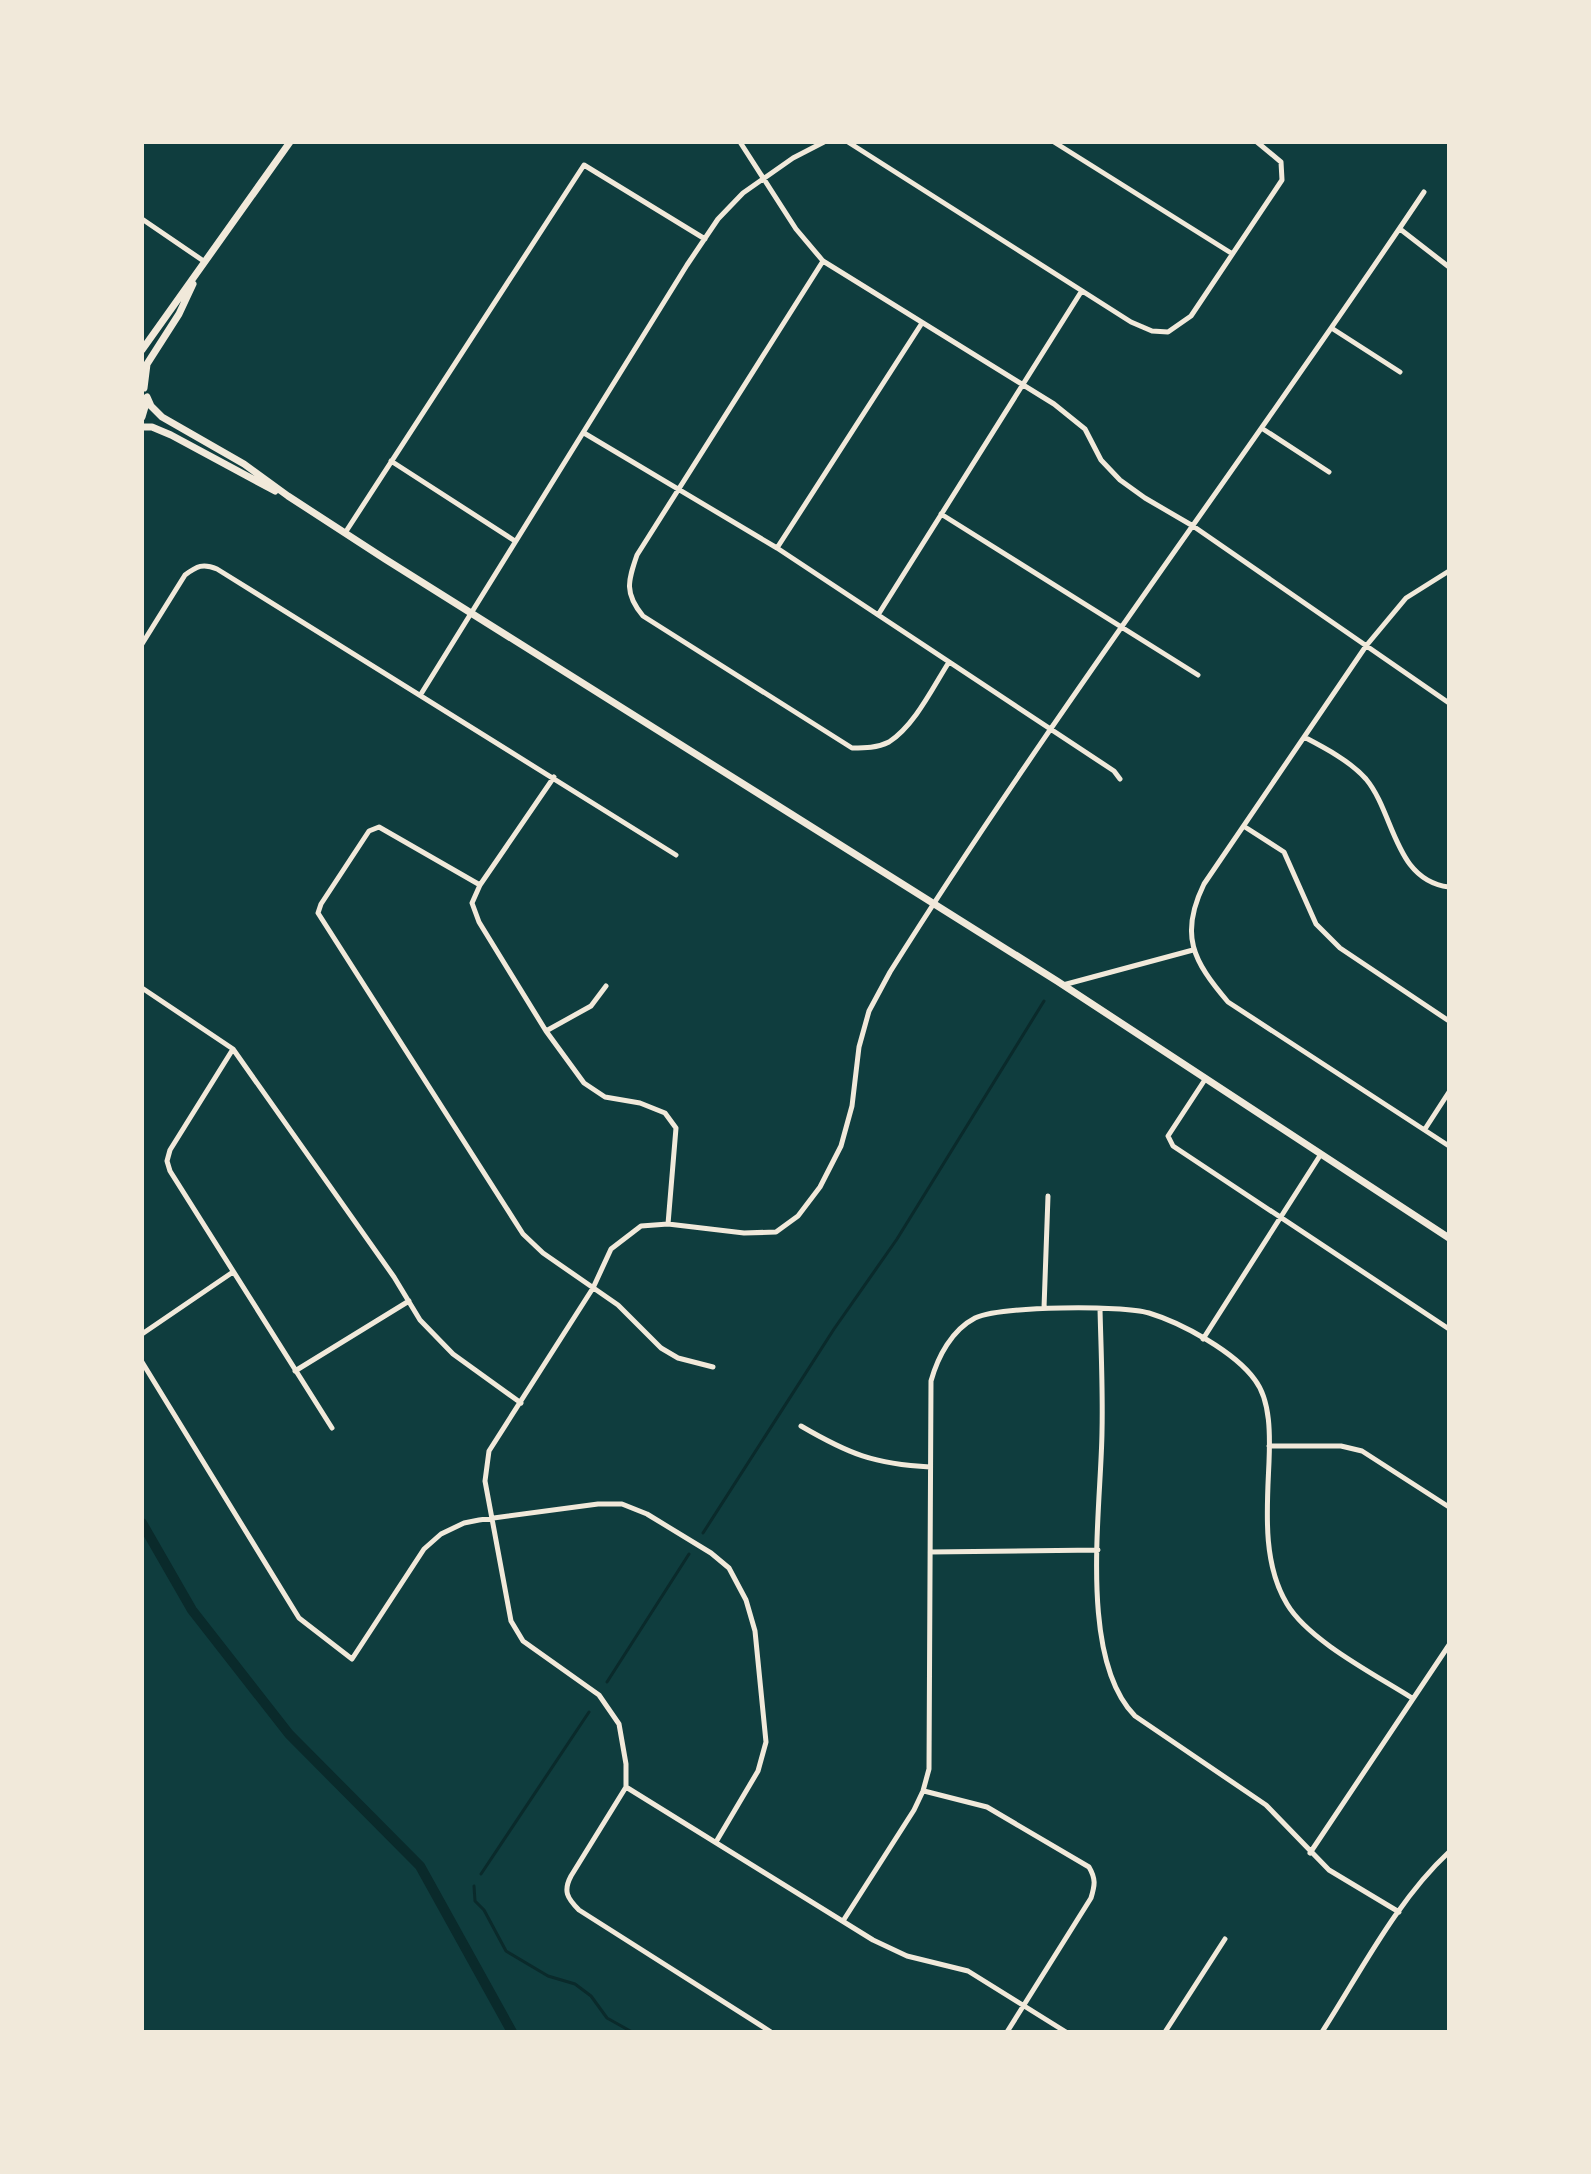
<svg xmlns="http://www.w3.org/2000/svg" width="1591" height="2174" font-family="Signika,sans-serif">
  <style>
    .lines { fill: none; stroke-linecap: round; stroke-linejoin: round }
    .stream { stroke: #0a2a2b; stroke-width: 3 }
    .canal { stroke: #0a2a2b; stroke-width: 10 }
    .minor { stroke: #f1e9da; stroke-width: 5 }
    .secondary { stroke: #f1e9da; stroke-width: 7 }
  </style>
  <rect width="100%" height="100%" fill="#0f3d3e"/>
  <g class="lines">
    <path class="stream" d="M 703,1533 L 834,1329 L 897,1239 L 1044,1001
      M 607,1682 L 689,1554
      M 481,1874 L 589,1712
      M 474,1886 L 475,1901 L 484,1910 L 506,1951 L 548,1976 L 575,1984 L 591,1996 L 607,2018 L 632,2032"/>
    <path class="canal" d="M 142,1523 L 192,1610 L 289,1734 L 420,1866 L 512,2032"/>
    <path class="minor" d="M 740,142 L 796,229 L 823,261 L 1054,404 L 1085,429 L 1101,460 L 1120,480 L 1145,498 L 1193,526 L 1449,703
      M 848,142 L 1131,322 L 1152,331 L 1168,332 L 1191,316 L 1282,180 L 1281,162 L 1257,142
      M 1054,142 L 1231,253
      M 142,219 L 205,262
      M 1400,229 L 1449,267
      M 823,261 L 637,555 C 628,581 624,593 643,616 L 852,748 C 865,748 877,748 889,742 C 915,725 933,687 949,662
      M 1333,329 L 1400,372
      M 1263,429 L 1329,472
      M 584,433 L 777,548 L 1114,771 L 1120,779
      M 391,461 L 515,541
      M 941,514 L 1198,675
      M 345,533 L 584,165 L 705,239
      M 777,548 L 922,323
      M 1449,571 L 1406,598 L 1366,646 L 1204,884 C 1179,935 1193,961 1228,1002 L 1449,1146
      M 878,615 L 1081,292
      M 142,644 L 185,575 C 197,566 203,563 217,569 L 676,855
      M 421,694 L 687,265 L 718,219 L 743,193 L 793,158 L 824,142
      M 1304,737 C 1325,748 1350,761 1366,779 C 1395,814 1394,880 1449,887
      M 554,777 L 480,885 L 472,903 L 479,922 L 546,1031 L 584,1083 L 605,1097 L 640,1103 L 665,1113 L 676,1128 L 668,1224
      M 1245,827 L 1284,852 L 1316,924 L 1340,948 L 1449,1021
      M 480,885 L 379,827 L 369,831 L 321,904 L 318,913 L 523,1234 L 543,1253 L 618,1305 L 661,1348 L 678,1358 L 713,1367
      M 1063,985 L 1193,950
      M 142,988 L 233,1049 L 394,1277 L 420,1320 L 453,1354 L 521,1403
      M 546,1031 L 591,1006 L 606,986
      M 233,1049 L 170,1150 L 167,1161 L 170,1171 L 332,1428
      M 1206,1078 L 1168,1136 L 1173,1146 L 1449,1329
      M 1425,1129 L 1449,1092
      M 1044,1308 L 1048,1196
      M 1100,1309 C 1101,1350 1103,1391 1102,1432 C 1101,1510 1078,1658 1135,1716 L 1266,1805 L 1329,1870 L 1399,1912
      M 142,1334 L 233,1272
      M 1203,1339 L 1321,1154
      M 142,1362 L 299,1618 L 352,1659 L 424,1549 L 441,1534 L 464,1523 L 479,1520 L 598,1504 L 622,1504 L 647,1514 L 711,1553 L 729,1568 L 746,1600 L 755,1631 L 766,1742 L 758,1771 L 716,1842
      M 295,1371 L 409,1301
      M 801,1426 C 849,1454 874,1464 930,1467
      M 1269,1446 L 1341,1446 L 1362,1451 L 1449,1507
      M 930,1552 L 1098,1550
      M 626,1787 L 873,1940 L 907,1956 L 968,1971 L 1066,2032
      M 924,1791 L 987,1807 L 1089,1867 C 1096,1879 1095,1885 1091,1898 L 1007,2032
      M 1310,1853 L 1449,1645
      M 843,1921 L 914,1810 L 923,1791 L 929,1769 L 931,1381 C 938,1356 952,1330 975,1318 C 1000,1306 1122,1305 1149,1313 C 1182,1323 1235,1352 1255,1380 C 1271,1401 1270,1437 1269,1462 C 1267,1508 1262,1563 1287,1604 C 1309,1641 1376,1675 1412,1698
      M 771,2032 L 579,1910 C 567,1898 563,1891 571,1876 L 626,1787 L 626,1764 L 619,1724 L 599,1695 L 523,1641 L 511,1621 L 485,1481 L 489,1451 L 593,1288 L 611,1249 L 641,1226 L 668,1224 L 744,1233 L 776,1232 L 798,1216 L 820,1187 L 841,1146 L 852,1106 L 859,1047 L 869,1011 L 890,972 C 1058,705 1249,454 1424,192
      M 1165,2032 L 1225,1939
      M 1322,2032 C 1360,1973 1397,1900 1449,1852"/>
    <path class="secondary" d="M 142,350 L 290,142
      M 144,388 L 147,364 L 179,314 L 193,284
      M 147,397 L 151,406 L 162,417 L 244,464 L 288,496 L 385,559 L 1057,981 L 1449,1238
      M 142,417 L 147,400
      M 142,427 L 152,427 L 171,435 L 275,491"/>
  </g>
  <rect width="1591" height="2174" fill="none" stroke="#f1e9da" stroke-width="288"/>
</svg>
